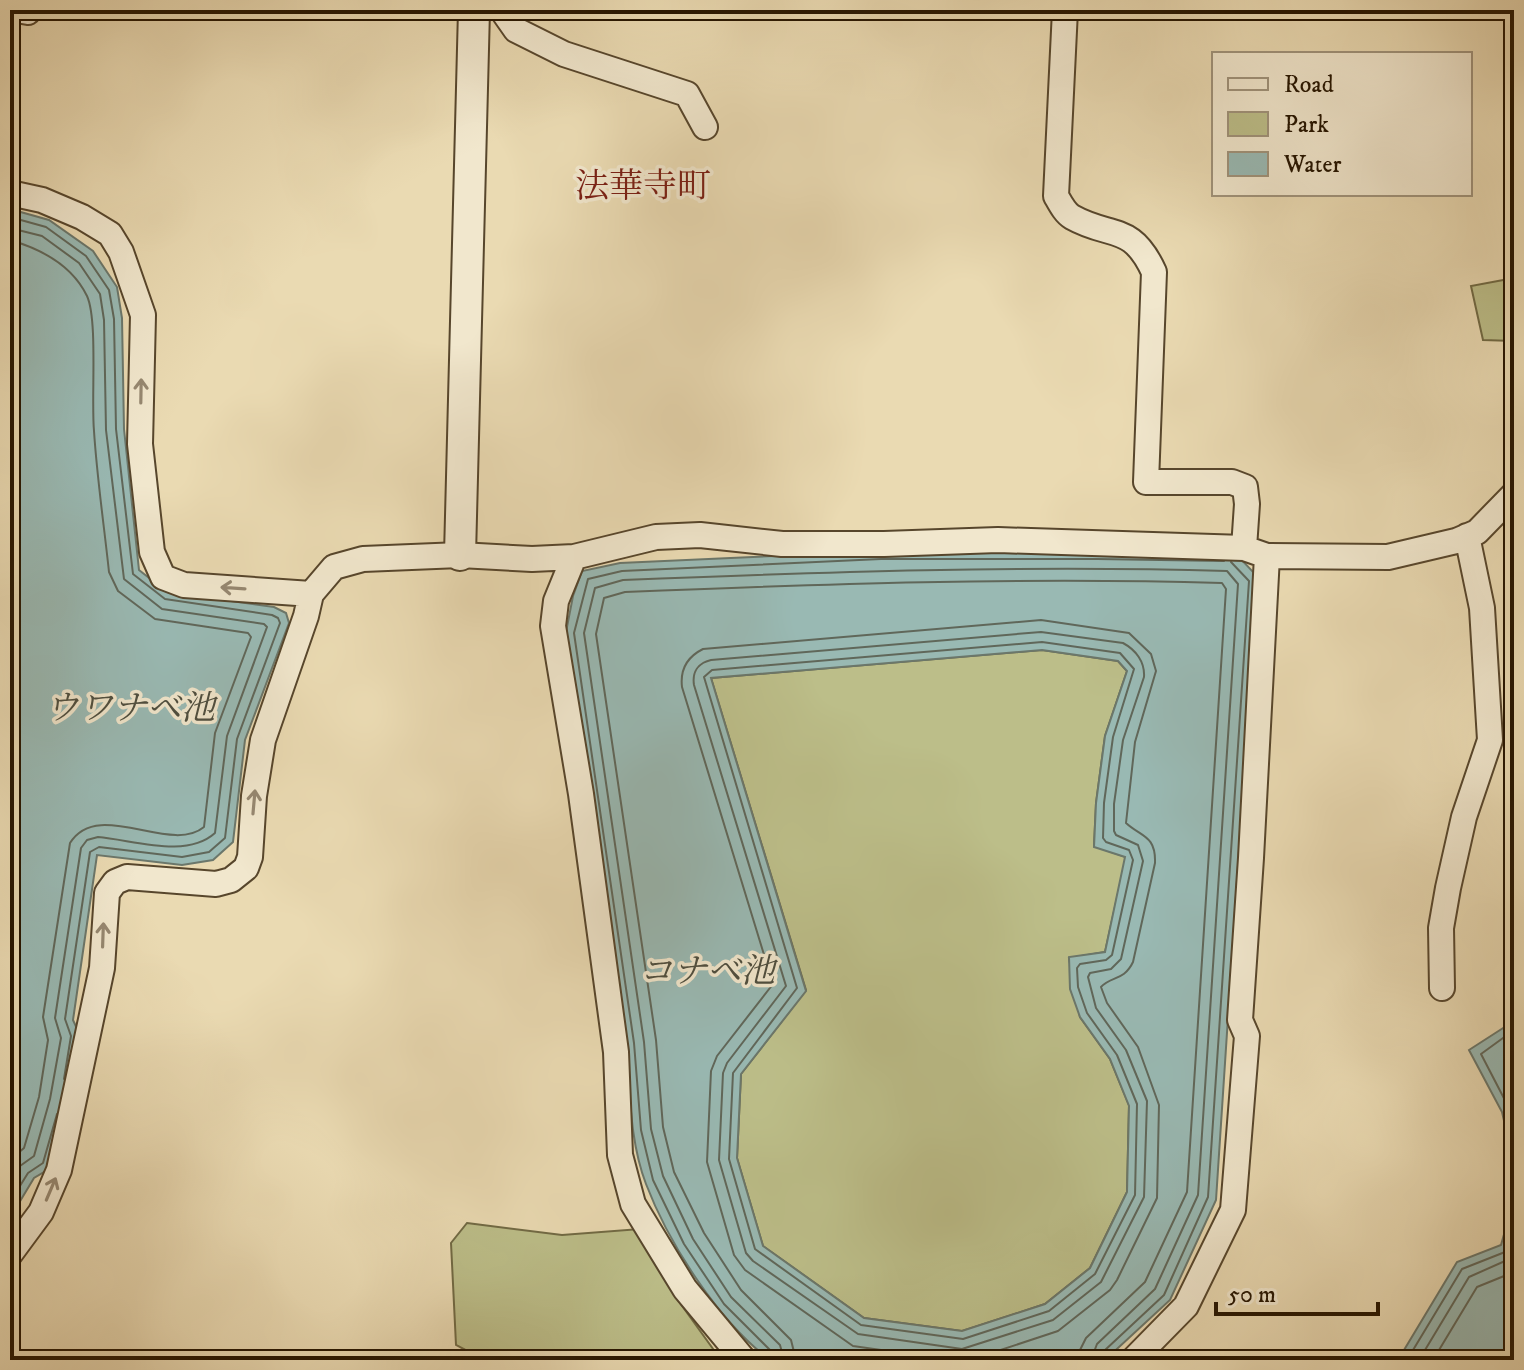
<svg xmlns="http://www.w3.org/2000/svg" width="1524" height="1370" font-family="'IM FELL DW Pica','Noto Serif JP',serif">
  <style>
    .green { fill: #bcbe89; stroke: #716a44; stroke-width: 2 }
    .water { fill: #99b9b3; stroke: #6b776b; stroke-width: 2; fill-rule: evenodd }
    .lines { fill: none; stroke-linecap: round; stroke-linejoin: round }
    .shore { stroke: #60675a; stroke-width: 2 }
    .minor-casing { stroke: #57462c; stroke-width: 28 }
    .tertiary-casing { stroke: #57462c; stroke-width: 34 }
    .minor { stroke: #f1e7cd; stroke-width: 24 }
    .tertiary { stroke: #f1e7cd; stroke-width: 30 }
    .oneway { stroke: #968871 }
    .labels { text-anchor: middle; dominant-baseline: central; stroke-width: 7; stroke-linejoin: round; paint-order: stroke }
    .neighbourhood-label { font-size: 34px; fill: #7a1f14; stroke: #f1e7cd }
    .water-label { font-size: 34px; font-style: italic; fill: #4e4e3f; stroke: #f1e7cd }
  </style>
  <rect width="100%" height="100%" fill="#eadab2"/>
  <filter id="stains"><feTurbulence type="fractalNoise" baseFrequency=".0025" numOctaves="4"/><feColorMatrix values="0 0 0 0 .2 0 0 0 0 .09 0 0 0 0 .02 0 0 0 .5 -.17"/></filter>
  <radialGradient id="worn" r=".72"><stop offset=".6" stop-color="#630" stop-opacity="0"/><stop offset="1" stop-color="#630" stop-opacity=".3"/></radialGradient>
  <path class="green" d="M 1514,278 L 1514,341 L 1483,340 L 1471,286 Z
    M 1042,650 L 1118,661 L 1127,671 L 1105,736 L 1096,803 L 1094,846 L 1126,857 L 1105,952 L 1069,958 L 1080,1017 L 1110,1059 L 1129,1105 L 1127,1192 L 1090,1268 L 1045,1304 L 962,1331 L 864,1318 L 763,1246 L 737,1158 L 741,1074 L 806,990 L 711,678 Z
    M 467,1223 L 562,1235 L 640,1229 L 675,1296 L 721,1360 L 476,1360 L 475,1355 L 456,1345 L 451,1243 Z"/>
  <path class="water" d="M 10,209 L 49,220 L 93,251 L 117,287 L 122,318 L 124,429 L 139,570 L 167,592 L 274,607 L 286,613 L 289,623 L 245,740 L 233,842 L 213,860 L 182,865 L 97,855 L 73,1020 L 80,1035 L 49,1169 L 34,1178 L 10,1218 Z
    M 1514,517 L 1514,648 L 1504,531 Z
    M 881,551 L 1097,551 L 1236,554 L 1257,576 L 1216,1200 L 1170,1300 L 1105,1360 L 770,1360 C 718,1321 669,1244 646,1184 C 627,1134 631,1079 624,1028 C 604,896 585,764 566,632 L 573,596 L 582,571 L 620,563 ZM 1042,650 L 1118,661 L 1127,671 L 1105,736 L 1096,803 L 1094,847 L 1125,857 L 1105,952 L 1069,957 L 1070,989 L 1080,1017 L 1110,1059 L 1129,1106 L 1127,1192 L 1090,1268 L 1045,1304 L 962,1331 L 864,1318 L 763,1246 L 737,1158 L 741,1074 L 806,991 L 711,678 Z
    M 1514,1021 L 1514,1164 L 1502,1112 L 1469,1050 Z
    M 1514,1199 L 1514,1360 L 1398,1360 L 1457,1262 L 1501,1245 Z"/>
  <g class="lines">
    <path class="shore" d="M 10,217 L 46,227 L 86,256 L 109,290 L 114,319 L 116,429 L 133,574 L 165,599 L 272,615 L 278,618 L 280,623 L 237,739 L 225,838 L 209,852 L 182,857 L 99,847 L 90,852 L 65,1019 L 71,1036 L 64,1079
      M 10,228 L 42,236 L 79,263 L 100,294 L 104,320 L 106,430 L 124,579 L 162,609 L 264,624 L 267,627 L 227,736 L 215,833 C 186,859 134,840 98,837 L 87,840 L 81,848 L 55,1018 L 61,1038 L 50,1099 L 34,1156 L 20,1166 L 10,1183
      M 10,240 C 41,249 72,265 87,296 C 98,320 91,400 94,431 C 97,478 104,525 109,572 L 118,591 L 155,619 L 248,633 L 251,637 L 215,733 L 204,827 C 170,855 98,798 70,843 L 43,1017 L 48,1040 L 39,1097 L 24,1148 L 10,1160
      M 1041,632 L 1123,643 C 1136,650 1145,662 1144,677 L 1123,740 L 1114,804 L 1114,831 L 1116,835 L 1138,845 L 1143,861 L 1121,959 L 1111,969 L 1090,973 L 1088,977 L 1096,1008 L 1126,1050 L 1147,1101 L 1144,1197 L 1101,1282 L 1053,1320 L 962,1349 L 858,1334 L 753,1261 L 746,1253 L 719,1160 L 723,1073 L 727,1063 L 786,986 L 694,685 C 692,672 698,663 711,660 Z
      M 1042,642 L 1120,653 L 1134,669 L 1113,737 L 1104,803 L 1103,838 L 1106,842 L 1129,850 L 1133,860 L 1112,955 L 1106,960 L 1080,964 L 1077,968 L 1078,987 L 1087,1013 L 1117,1055 L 1137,1104 L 1135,1195 L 1095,1274 L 1049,1311 L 963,1339 L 861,1325 L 755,1249 L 729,1159 L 733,1073 L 797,988 L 704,677 L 712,670 Z
      M 1514,1030 L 1481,1054 L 1509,1108 L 1514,1129
      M 10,1202 L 28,1173 L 43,1163 L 57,1114
      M 774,1360 L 772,1352 L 724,1304 L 684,1244 L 653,1180 L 641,1130 L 634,1043 L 574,633 L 588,579 L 622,571 L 881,559 L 1097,559 L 1224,561
      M 784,1360 L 780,1345 L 731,1297 L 693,1239 L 663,1176 L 651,1129 L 644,1042 L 584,633 L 595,588 L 623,580 C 824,572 1025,565 1227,571 L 1238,584 L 1198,1195 L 1155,1289 L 1097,1344 L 1091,1360
      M 796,1360 L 791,1340 L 741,1290 L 704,1233 L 674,1172 L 663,1127 L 656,1040 L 596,634 L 604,598 L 625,592 C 824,584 1022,577 1222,583 L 1226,589 L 1187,1192 L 1145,1282 L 1086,1338 L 1080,1350 L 1079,1360
      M 951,1360 L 853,1346 L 745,1270 L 734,1255 L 707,1162 L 711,1071 L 717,1056 L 773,984 L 682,687 C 680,670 687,657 703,649 L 1041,620 L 1129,633 L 1151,654 L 1156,671 L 1135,742 L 1126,823 C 1141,837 1156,835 1155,863 L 1133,962 C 1124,981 1111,976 1101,987 L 1107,1003 L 1138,1047 L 1159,1105 L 1157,1198 L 1117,1280 L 1110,1290 L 1058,1331 L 970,1360
      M 1101,1360 L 1104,1351 L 1164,1295 L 1208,1197 L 1249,581 L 1231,562
      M 1407,1360 L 1462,1269 L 1505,1252 L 1514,1228
      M 1419,1360 L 1469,1277 L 1514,1257
      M 1433,1360 L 1477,1287 L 1514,1272"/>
    <g class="minor-casing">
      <path id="minor" d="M 16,10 L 28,12 L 29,10
        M 502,10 L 516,30 L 564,54 L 687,94 L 705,127
        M 1065,10 L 1056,196 C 1060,203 1065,213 1072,217 C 1111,239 1131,222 1154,272 L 1146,482 L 1232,482 L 1245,487 L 1247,504 L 1244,548
        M 10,193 L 42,200 L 82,217 L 110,234 L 121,252 L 143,315 L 140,444 L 152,552 L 163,577 L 184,585 L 311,594
        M 574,557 L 656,537 L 700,535 L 782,544 L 884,544 L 998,540 L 1244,548 L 1267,556 L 1388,557 L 1456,541 L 1477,532 L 1514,494
        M 1442,988 L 1441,928 L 1448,888 L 1464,817 L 1490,740 L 1482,608 L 1467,536
        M 10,1254 L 41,1212 L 59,1170 L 102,968 L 107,893 L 115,882 L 127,877 L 216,884 L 231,880 L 246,868 L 250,857 L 254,796 L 263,740 L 306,616 L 311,594 L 334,567 L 363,559 L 460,555 L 532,559 L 574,557 L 556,601 L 553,626 L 581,794 L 616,1052 L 620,1155 L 633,1204 L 685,1289 L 744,1360
        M 1133,1360 L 1186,1306 L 1233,1210 L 1247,1036 L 1240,1020 L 1251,858 L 1267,556"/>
    </g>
    <g class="tertiary-casing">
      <path id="tertiary" d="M 460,555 L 474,10"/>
    </g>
    <use href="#minor" class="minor"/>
    <use href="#tertiary" class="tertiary"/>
  </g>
  <defs><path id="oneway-shaft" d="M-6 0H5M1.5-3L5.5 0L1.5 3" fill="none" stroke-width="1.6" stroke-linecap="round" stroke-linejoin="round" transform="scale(2)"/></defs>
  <g class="oneway">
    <use href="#oneway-shaft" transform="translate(141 391) rotate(-89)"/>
    <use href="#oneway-shaft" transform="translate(233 588) rotate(-176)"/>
    <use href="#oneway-shaft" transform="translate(254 802) rotate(-85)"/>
    <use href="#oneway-shaft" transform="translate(103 935) rotate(-88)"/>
    <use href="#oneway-shaft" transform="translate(51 1189) rotate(-67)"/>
  </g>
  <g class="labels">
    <g class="neighbourhood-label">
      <text x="643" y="187">法華寺町</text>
    </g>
    <g class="water-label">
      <text x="130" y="709">ウワナベ池</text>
      <text x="707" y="972">コナベ池</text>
    </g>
  </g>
  <rect width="1524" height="1370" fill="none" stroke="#eadab2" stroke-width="40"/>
  <rect x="12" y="12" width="1500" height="1346" fill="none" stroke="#261500" stroke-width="4"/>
  <rect x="20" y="20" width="1484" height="1330" fill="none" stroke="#261500" stroke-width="2"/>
  <rect x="1212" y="52" width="260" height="144" fill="#f1e7cd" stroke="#a0937b" stroke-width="2"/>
  <rect x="1228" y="78" width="40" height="12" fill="#f1e7cd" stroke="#a0937b" stroke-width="2"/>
  <text x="1284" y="92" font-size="24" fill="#261500">Road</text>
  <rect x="1228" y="112" width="40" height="24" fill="#bcbe89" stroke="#a0937b" stroke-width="2"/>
  <text x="1284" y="132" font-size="24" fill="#261500">Park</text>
  <rect x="1228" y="152" width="40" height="24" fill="#99b9b3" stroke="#a0937b" stroke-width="2"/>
  <text x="1284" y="172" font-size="24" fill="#261500">Water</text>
  <path d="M1216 1302v12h162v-12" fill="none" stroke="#261500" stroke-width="4"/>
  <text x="1228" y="1302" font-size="24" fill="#261500" stroke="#f1e7cd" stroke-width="6" paint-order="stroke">50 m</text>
  <rect width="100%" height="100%" filter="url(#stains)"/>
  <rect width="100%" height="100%" fill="url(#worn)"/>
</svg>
